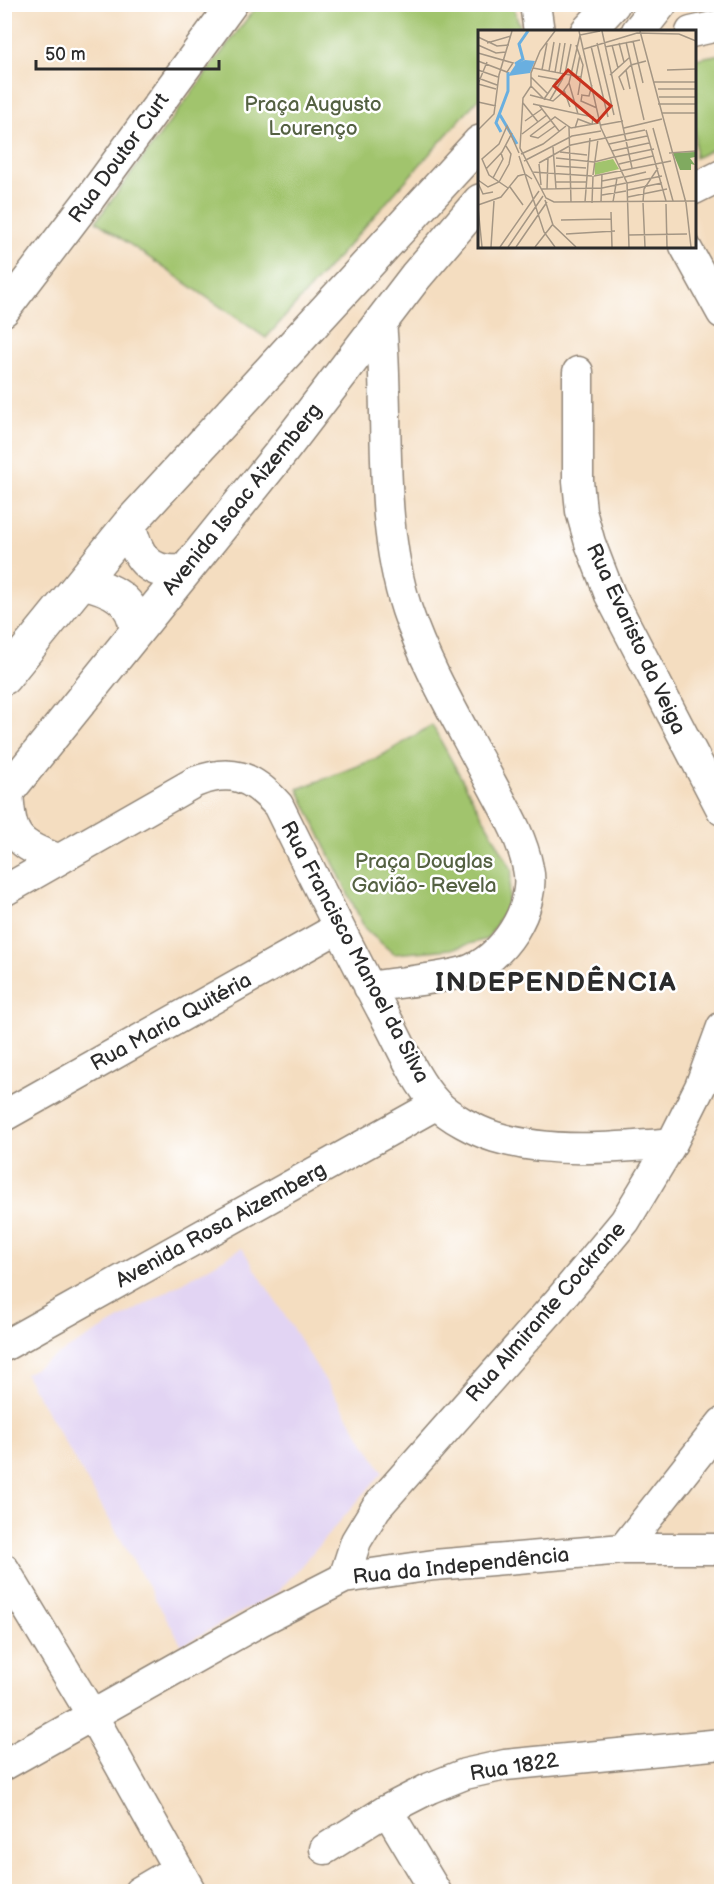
<svg xmlns="http://www.w3.org/2000/svg" width="726" height="1896" font-family="'Balsamiq Sans',sans-serif">
  <style>
    .built { fill: #e2d4f3 }
    .park { fill: #a1c46d; stroke: #66784c; stroke-width: 1.5 }
    .lines { fill: none; stroke-linecap: round; stroke-linejoin: round }
    .minor-casing { stroke: #908476; stroke-width: 33 }
    .tertiary-casing { stroke: #908476; stroke-width: 36 }
    .minor { stroke: #fff; stroke-width: 30 }
    .tertiary { stroke: #fff; stroke-width: 33 }
    .labels { text-anchor: middle; dominant-baseline: central; stroke-width: 5; stroke-linejoin: round; paint-order: stroke }
    .park-label { font-size: 21px; fill: #546142; stroke: #fff }
    .street-label { font-size: 21px; fill: #2b2b2b; stroke: #fff }
    .district-label { font-size: 27px; font-weight: bold; letter-spacing: 1.5px; fill: #2b2b2b; stroke: #fff }
    .inset-river { fill: none; stroke: #69afe0; stroke-width: 3 }
    .inset-road { fill: none; stroke: #a49684; stroke-width: 1.5 }
    .view { fill: #c8321e; fill-opacity: 0.15; stroke: #c8321e; stroke-width: 3 }
    .inset-edge { fill: none; stroke: #2b2b2b; stroke-width: 3 }
  </style>
  <rect width="100%" height="100%" fill="#fff"/>
  <filter id="ink" filterUnits="userSpaceOnUse"><feTurbulence type="fractalNoise" baseFrequency=".0167" numOctaves="2"/><feDisplacementMap in="SourceGraphic" scale="12" xChannelSelector="R" yChannelSelector="G"/><feConvolveMatrix kernelMatrix="1 2 1 2 8 2 1 2 1" color-interpolation-filters="sRGB"/></filter>
  <filter id="wash" filterUnits="userSpaceOnUse"><feTurbulence type="fractalNoise" baseFrequency=".008" numOctaves="4" result="noise"/><feDisplacementMap in="SourceGraphic" scale="24" xChannelSelector="R" yChannelSelector="G"/><feGaussianBlur stdDeviation="1.35" result="paint"/><feColorMatrix in="noise" values="0 0 0 0 0 0 0 0 0 0 0 0 0 0 0 0 0 1.4 0 .05"/><feComposite in="paint" operator="in"/></filter>
  <g filter="url(#wash)">
    <rect width="100%" height="100%" fill="#f4ddc0"/>
    <path class="built" d="M 242,1248 L 383,1472 L 278,1592 L 182,1645 L 25,1374 Z"/>
    <path class="park" d="M 258,4 L 513,5 L 521,31 L 480,32 L 480,97 L 266,338 L 96,221 Z
      M 721,54 L 721,145 L 695,158 L 695,59 Z
      M 432,725 L 512,870 L 507,908 L 487,939 L 451,949 L 394,954 L 365,929 L 298,789 L 378,758 Z"/>
  </g>
  <g filter="url(#ink)">
    <g class="lines">
      <g class="minor-casing">
        <path id="minor" d="M 535,4 L 539,32
          M 691,32 L 722,25
          M 694,189 L 722,175
          M 685,246 L 722,313
          M 4,311 L 88,201 L 232,4
          M 578,372 L 578,481 L 581,511 L 590,543 L 610,595 L 722,810
          M 8,792 C 11,836 15,844 58,859
          M 4,891 L 195,782 C 231,768 252,776 278,805 C 313,876 348,947 385,1016 C 401,1045 414,1079 436,1103 C 449,1117 476,1131 495,1137 C 551,1154 614,1148 672,1143
          M 369,987 C 400,982 434,980 464,972 C 502,961 537,908 528,868 C 522,837 505,809 490,781 C 461,725 427,670 407,610 C 377,518 390,416 381,322
          M 4,1116 L 338,928
          M 4,1346 L 437,1104
          M 623,1549 L 722,1423
          M 4,1569 L 92,1715 L 191,1892
          M 344,1578 L 356,1541 L 376,1508 L 557,1303 L 625,1221 L 672,1143 L 700,1087 L 722,1027
          M 4,1765 L 260,1621 L 344,1578 L 434,1565 L 623,1549 L 722,1549
          M 387,1810 L 436,1892
          M 325,1849 L 387,1810 L 430,1788 L 465,1774 L 505,1765 L 722,1744
          M 139,1892 L 178,1869"/>
      </g>
      <g class="tertiary-casing">
        <path id="tertiary" d="M 587,32 L 613,4
          M 638,32 L 660,4
          M 129,524 C 136,556 148,576 184,571
          M 82,582 C 110,588 135,599 136,631
          M 4,678 L 129,524 L 480,142
          M 4,796 L 279,455 L 416,276 L 480,201"/>
      </g>
      <use href="#minor" class="minor"/>
      <use href="#tertiary" class="tertiary"/>
    </g>
  </g>
  <g class="labels">
    <g class="park-label">
      <text x="313" y="104">Praça Augusto<tspan x="313" dy="24">Lourenço</tspan></text>
      <text x="424" y="861">Praça Douglas<tspan x="424" dy="24">Gavião- Revela</tspan></text>
    </g>
    <g class="street-label">
      <text transform="translate(119 158) rotate(-54)">Rua Doutor Curt</text>
      <text transform="translate(242 499) rotate(-51)">Avenida Isaac Aizemberg</text>
      <text transform="translate(636 639) rotate(65)">Rua Evaristo da Veiga</text>
      <text transform="translate(355 952) rotate(62)">Rua Francisco Manoel da Silva</text>
      <text transform="translate(171 1022) rotate(-29)">Rua Maria Quitéria</text>
      <text transform="translate(221 1225) rotate(-29)">Avenida Rosa Aizemberg</text>
      <text transform="translate(546 1312) rotate(-49)">Rua Almirante Cockrane</text>
      <text transform="translate(461 1566) rotate(-6)">Rua da Independência</text>
      <text transform="translate(514 1767) rotate(-9)">Rua 1822</text>
    </g>
    <g class="district-label">
      <text x="556" y="983">INDEPENDÊNCIA</text>
    </g>
  </g>
  <g transform="translate(478 30)">
    <rect width="218" height="218" fill="#f4ddc0"/>
    <path d="M 217,122 L 217,127 L 212,128 L 217,135 L 213,134 L 213,140 L 202,140 L 195,123 Z" fill="#80aa60"/>
    <path d="M 135,129 L 141,139 L 117,145 L 116,133 Z" fill="#a1c46d"/>
    <path d="M 47,30 L 57,31 L 52,43 L 30,46 L 38,34 Z" fill="#69afe0"/>
    <path class="inset-river" d="M 37,34 L 45,29 L 41,14 L 50,1M 22,85 L 39,114M 23,102 L 18,93 L 30,61 L 30,42"/>
    <path class="inset-road" d="M 77,1 L 62,21 L 53,43 L 53,56 L 45,68 L 42,118 L 68,168 L 76,172 L 218,171M 101,1 L 123,98 L 149,153 L 151,217M 124,1 L 154,138M 162,1 L 208,173 L 213,217M 102,5 L 122,1M 0,7 L 19,16 L 31,15M 155,11 L 165,53M 148,12 L 166,90M 9,13 L 33,6M 119,13 L 136,85M 141,13 L 146,32M 0,15 L 18,23 L 28,22M 98,15 L 105,35 L 100,65M 134,15 L 140,38M 113,16 L 130,87M 127,17 L 162,10M 106,19 L 159,3 L 201,4 L 218,11M 0,23 L 35,33 L 29,42 L 0,31M 55,38 L 103,47M 0,40 L 20,47M 64,40 L 69,13M 148,40 L 152,59M 189,40 L 218,39M 71,41 L 76,12M 77,42 L 82,13M 82,43 L 87,13M 87,44 L 93,14M 132,45 L 152,27M 60,46 L 82,50M 98,46 L 102,25M 53,47 L 70,64M 0,48 L 19,55M 175,52 L 218,52M 91,53 L 100,84M 0,54 L 9,32M 0,54 L 18,59M 53,56 L 66,69 L 80,49M 180,59 L 218,59M 86,60 L 92,77M 146,60 L 141,47 L 153,35 L 168,31M 52,65 L 75,71 L 84,63 L 91,53 L 102,5M 103,65 L 111,66 L 114,55M 104,65 L 103,71 L 119,78M 181,67 L 218,67M 72,70 L 85,48M 0,72 L 18,76M 45,73 L 60,92M 55,74 L 115,87 L 114,95M 180,74 L 218,74M 61,75 L 81,101M 184,83 L 218,83M 47,91 L 64,79M 123,95 L 145,91M 91,97 L 93,172M 97,98 L 100,89 L 113,94M 146,98 L 184,89M 175,98 L 195,171M 0,100 L 16,84 L 21,45 L 34,1M 168,100 L 188,171M 44,104 L 69,85M 52,106 L 77,87 L 93,98 L 121,93M 52,106 L 60,108 L 77,96M 131,114 L 169,106M 75,117 L 78,159M 134,121 L 171,113M 82,122 L 109,125M 191,123 L 218,121M 43,124 L 65,114 L 88,96M 41,126 L 66,202 L 77,217M 137,127 L 176,119M 78,128 L 116,132 L 136,127M 46,131 L 94,106 L 123,101M 61,133 L 93,115 L 167,100M 61,134 L 63,155M 141,134 L 175,126M 78,136 L 108,138M 8,139 L 24,122 L 34,103M 54,142 L 114,146M 115,145 L 120,109M 116,146 L 193,131M 147,147 L 168,142M 15,148 L 25,129 L 23,123M 0,150 L 10,157 L 21,152 L 31,134 L 33,124 L 28,116M 124,151 L 145,147M 78,152 L 108,152M 0,153 L 5,164 L 15,162M 149,153 L 184,146M 32,157 L 45,175M 30,158 L 11,145 L 4,129 L 21,114 L 29,96 L 41,123M 63,159 L 124,158 L 148,153M 69,159 L 70,128M 150,160 L 184,153M 124,165 L 148,161M 150,167 L 189,159M 67,170 L 75,195 L 98,217M 107,172 L 112,108M 123,172 L 124,144M 135,172 L 139,148M 165,172 L 166,159 L 180,138M 114,173 L 115,146M 165,173 L 167,217M 188,174 L 189,217M 0,175 L 23,167 L 40,146 L 47,144 L 54,149M 0,177 L 4,217M 133,182 L 134,217M 83,190 L 133,189M 88,204 L 137,201M 150,205 L 209,204M 13,217 L 16,171M 22,217 L 61,161M 30,217 L 65,166M 38,217 L 69,172M 57,217 L 75,194"/>
    <path class="view" d="M 90,40 L 133,76 L 119,92 L 76,56 Z"/>
    <rect width="218" height="218" class="inset-edge"/>
  </g>
  <rect width="726" height="1896" fill="none" stroke="#fff" stroke-width="24"/>
  <path d="M36 60v9h183v-9" fill="none" stroke="#2b2b2b" stroke-width="3"/>
  <text x="45" y="60" font-size="18" fill="#2b2b2b" stroke="#ffffff" stroke-width="4.5" paint-order="stroke">50 m</text>
</svg>
